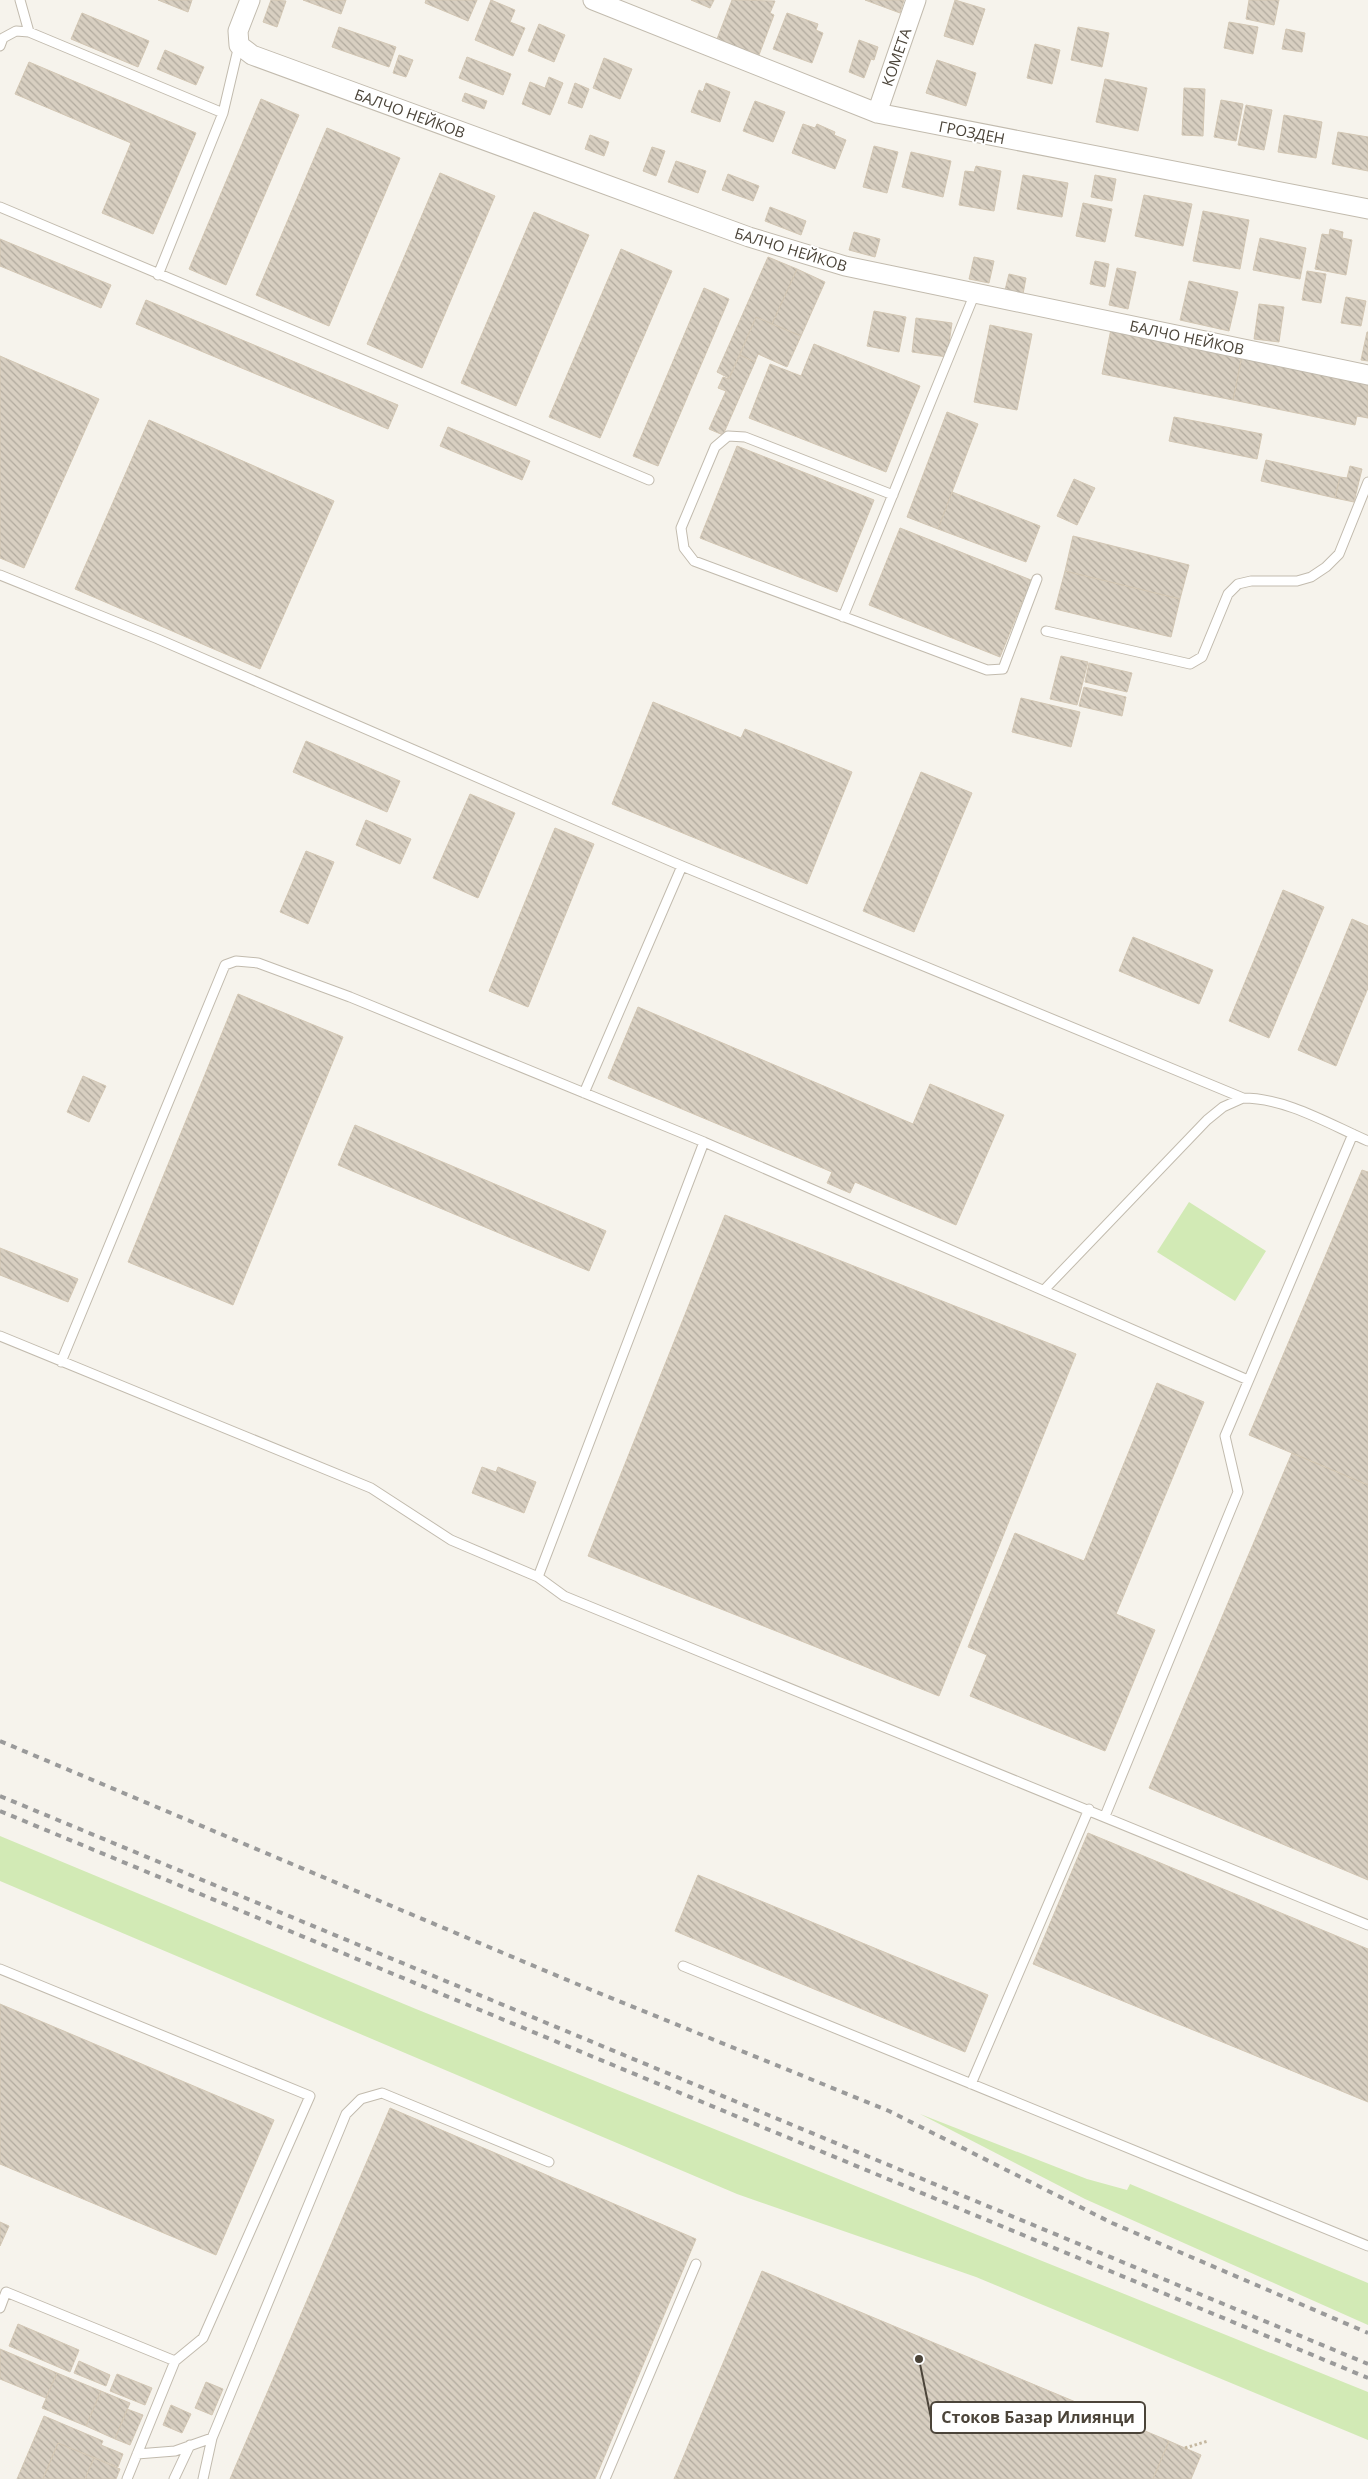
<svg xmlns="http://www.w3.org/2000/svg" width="1368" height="2479" font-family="'Open Sans',sans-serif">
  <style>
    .green { fill: #d2eab5 }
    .building { fill: url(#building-back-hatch); stroke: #d3c7b4 }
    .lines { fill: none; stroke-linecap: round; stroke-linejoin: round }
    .lane-casing { stroke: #c2bbae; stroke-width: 11 }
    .street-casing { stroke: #c2bbae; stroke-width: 21 }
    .path { stroke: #c4b79f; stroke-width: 3; stroke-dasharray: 2.5 2.5; stroke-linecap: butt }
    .lane { stroke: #fff; stroke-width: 9 }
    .street { stroke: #fff; stroke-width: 19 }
    .rail { stroke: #9a9a9a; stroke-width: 4; stroke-dasharray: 6 6; stroke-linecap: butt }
    .labels { text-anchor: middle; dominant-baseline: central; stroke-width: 4; stroke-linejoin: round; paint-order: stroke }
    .street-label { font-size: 15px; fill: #4b4439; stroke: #fff }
    .leader { fill: none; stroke: #4b4439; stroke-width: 2 }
    .callout-dot { fill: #4b4439; stroke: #fff; stroke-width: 2 }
    .callout { fill: #fff; stroke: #4b4439; stroke-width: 2 }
    .callout-label { font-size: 16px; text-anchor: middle; font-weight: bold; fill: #4b4439 }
  </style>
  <defs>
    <pattern id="building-back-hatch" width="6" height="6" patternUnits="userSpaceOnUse" patternTransform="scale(1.25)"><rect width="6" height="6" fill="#d8cfc1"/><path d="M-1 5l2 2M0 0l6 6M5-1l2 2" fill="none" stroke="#b1aa9e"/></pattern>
  </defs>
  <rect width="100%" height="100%" fill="#f6f3ec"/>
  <path class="green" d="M 1189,1202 L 1266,1251 L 1235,1301 L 1157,1252 Z
    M 0,1836 L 416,2009 L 1368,2392 L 1368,2440 L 976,2277 L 737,2194 L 0,1881 Z
    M 920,2114 L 1087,2179 L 1127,2190 L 1130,2184 L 1368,2283 L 1368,2325 L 1085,2199 Z"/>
  <path class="building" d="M 158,0 L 192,0 L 188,12 Z
    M 271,0 L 286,1 L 277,27 L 263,22 Z
    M 303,0 L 346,0 L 341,14 Z
    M 426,0 L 477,0 L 468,21 L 425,3 Z
    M 491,0 L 515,10 L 510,22 L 525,28 L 513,56 L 475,40 Z
    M 691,0 L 714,0 L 710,8 Z
    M 732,0 L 775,1 L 770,13 L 774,15 L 759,55 L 717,39 Z
    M 865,0 L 904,0 L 900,13 Z
    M 955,0 L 985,9 L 973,45 L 944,36 Z
    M 1249,0 L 1279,0 L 1274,25 L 1246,19 Z
    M 82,13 L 149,41 L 138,67 L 71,39 Z
    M 787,13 L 818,24 L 816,30 L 823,33 L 812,63 L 773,49 Z
    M 1229,22 L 1258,27 L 1253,54 L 1224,48 Z
    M 539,24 L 565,35 L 554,62 L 528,51 Z
    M 339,27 L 396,47 L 389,67 L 332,47 Z
    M 1078,27 L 1109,33 L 1102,67 L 1071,60 Z
    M 1286,29 L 1305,33 L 1302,52 L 1282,49 Z
    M 859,40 L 878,47 L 874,60 L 871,59 L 864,78 L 849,72 Z
    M 1035,44 L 1060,50 L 1052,84 L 1027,78 Z
    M 165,50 L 204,67 L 196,85 L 157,69 Z
    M 399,55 L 413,60 L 406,77 L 393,73 Z
    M 467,57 L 511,74 L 503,95 L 459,78 Z
    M 604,58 L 632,69 L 620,99 L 593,88 Z
    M 937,60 L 976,73 L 966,106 L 926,93 Z
    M 29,62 L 196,133 L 153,234 L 102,213 L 131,143 L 15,94 Z
    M 549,77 L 563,83 L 550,115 L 522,104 L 530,82 L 545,88 Z
    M 1105,79 L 1147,88 L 1138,131 L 1096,122 Z
    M 575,83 L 589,89 L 582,108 L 568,103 Z
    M 706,83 L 730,92 L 720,122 L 691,112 L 699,90 L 703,92 Z
    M 1184,88 L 1205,89 L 1203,136 L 1182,135 Z
    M 465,93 L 487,101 L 484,109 L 462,101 Z
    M 261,99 L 299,115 L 226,285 L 189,269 Z
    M 1221,100 L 1243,104 L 1236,141 L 1214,137 Z
    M 755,101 L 785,112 L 773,142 L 743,131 Z
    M 1246,105 L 1272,110 L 1264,150 L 1238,145 Z
    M 1284,115 L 1322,122 L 1316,158 L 1278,152 Z
    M 803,124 L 815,128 L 817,124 L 835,132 L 834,135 L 846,140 L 835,169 L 792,153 Z
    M 327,128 L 400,158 L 329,326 L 256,295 Z
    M 1338,132 L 1368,137 L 1368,171 L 1332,164 Z
    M 590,135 L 609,142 L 604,156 L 585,149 Z
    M 874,146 L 898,152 L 887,193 L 863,187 Z
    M 652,147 L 665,151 L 656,176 L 643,171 Z
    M 911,152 L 951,161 L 943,197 L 902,187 Z
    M 676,161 L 706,171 L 698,193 L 668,182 Z
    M 976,166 L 1001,171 L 994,211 L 959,205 L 965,171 L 974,172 Z
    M 440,173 L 495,196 L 422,368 L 367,344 Z
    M 728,174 L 759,186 L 753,201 L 722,190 Z
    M 1023,175 L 1068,183 L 1062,217 L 1017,209 Z
    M 1095,175 L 1116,179 L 1112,201 L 1091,197 Z
    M 1144,195 L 1192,204 L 1183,246 L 1135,236 Z
    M 1083,203 L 1112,209 L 1105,242 L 1076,236 Z
    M 770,207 L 806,221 L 801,235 L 765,221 Z
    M 1203,211 L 1249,220 L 1240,269 L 1193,261 Z
    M 534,212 L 589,235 L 516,406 L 461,383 Z
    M 1330,229 L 1343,232 L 1342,238 L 1352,240 L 1346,275 L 1315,269 L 1322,234 L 1329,235 Z
    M 854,232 L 880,239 L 875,257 L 849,250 Z
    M 1260,238 L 1306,248 L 1300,279 L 1253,270 Z
    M 0,239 L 111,285 L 101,308 L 0,266 Z
    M 621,249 L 672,271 L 600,438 L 549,417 Z
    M 768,257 L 797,269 L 772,324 L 756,317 L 729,378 L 717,372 Z
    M 974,257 L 994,261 L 989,283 L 969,279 Z
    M 1095,261 L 1109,264 L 1105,287 L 1090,284 Z
    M 1117,268 L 1136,272 L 1128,309 L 1109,305 Z
    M 797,269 L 825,282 L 801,336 L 772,324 Z
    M 1307,271 L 1326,274 L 1321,303 L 1302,300 Z
    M 1009,274 L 1026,278 L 1023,294 L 1005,290 Z
    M 1189,281 L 1238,292 L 1229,331 L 1180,320 Z
    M 704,288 L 729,299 L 658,466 L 633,456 Z
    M 1346,297 L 1366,301 L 1361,326 L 1341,323 Z
    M 146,300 L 398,405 L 388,429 L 136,324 Z
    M 1259,304 L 1284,307 L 1279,342 L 1254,339 Z
    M 874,311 L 906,317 L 899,352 L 867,346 Z
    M 756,317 L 801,336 L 787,367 L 758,354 L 755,362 L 740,355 Z
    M 916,318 L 952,323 L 947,357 L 912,352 Z
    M 990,325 L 1032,334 L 1017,410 L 974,402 Z
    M 1111,329 L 1242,356 L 1233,400 L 1102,374 Z
    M 1367,332 L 1368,332 L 1368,361 L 1361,360 Z
    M 814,344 L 920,386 L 886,472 L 749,418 L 770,364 L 801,376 Z
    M 740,355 L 755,362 L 723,435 L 709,429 L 726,391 L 718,388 L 723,377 L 729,379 Z
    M 0,356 L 99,399 L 24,568 L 0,558 Z
    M 1242,356 L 1368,381 L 1368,418 L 1357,416 L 1355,425 L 1233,400 Z
    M 947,412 L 978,424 L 938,529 L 907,517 Z
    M 1174,417 L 1262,434 L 1257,459 L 1169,441 Z
    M 149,420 L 334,501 L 260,669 L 75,589 Z
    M 448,427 L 530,461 L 522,480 L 440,446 Z
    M 737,446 L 874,500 L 837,592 L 700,538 Z
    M 1266,460 L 1340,477 L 1335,498 L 1261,481 Z
    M 1350,466 L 1362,469 L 1354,502 L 1335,498 L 1340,477 L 1347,478 Z
    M 1074,479 L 1095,488 L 1077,525 L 1057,516 Z
    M 952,492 L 1040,526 L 1026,562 L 938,529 Z
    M 900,528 L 1031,580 L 1000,657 L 869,605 Z
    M 1073,536 L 1189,565 L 1180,599 L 1065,571 Z
    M 1065,571 L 1180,599 L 1171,637 L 1055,609 Z
    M 1061,656 L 1088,662 L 1077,705 L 1050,699 Z
    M 1089,663 L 1132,673 L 1127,692 L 1085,682 Z
    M 1084,687 L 1126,697 L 1122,716 L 1079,706 Z
    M 1021,698 L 1080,712 L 1071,747 L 1012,732 Z
    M 653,702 L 741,738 L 745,729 L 852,772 L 807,884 L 612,804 Z
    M 306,741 L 400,781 L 387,812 L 293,772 Z
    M 921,772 L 972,793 L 914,932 L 863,911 Z
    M 470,794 L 515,813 L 478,898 L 433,878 Z
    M 366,820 L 411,839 L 400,864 L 356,845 Z
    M 555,828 L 594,844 L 528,1007 L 489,991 Z
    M 306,851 L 334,862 L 308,924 L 280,912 Z
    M 1283,890 L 1324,907 L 1269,1038 L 1229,1021 Z
    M 1352,919 L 1368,926 L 1368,988 L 1336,1066 L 1298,1050 Z
    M 1133,937 L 1213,970 L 1199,1004 L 1119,971 Z
    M 238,994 L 343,1037 L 233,1305 L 128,1262 Z
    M 638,1007 L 913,1124 L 930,1084 L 1004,1115 L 956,1225 L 855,1182 L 850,1193 L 827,1183 L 832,1172 L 608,1078 Z
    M 83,1076 L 106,1086 L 89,1122 L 67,1112 Z
    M 355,1125 L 606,1231 L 589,1271 L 338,1165 Z
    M 1362,1170 L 1368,1172 L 1368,1485 L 1249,1435 Z
    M 725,1215 L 1076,1354 L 939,1696 L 588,1556 Z
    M 0,1248 L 78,1279 L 68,1302 L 0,1275 Z
    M 1157,1383 L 1204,1402 L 1116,1614 L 1155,1630 L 1105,1751 L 970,1696 L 987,1655 L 968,1647 L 1015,1533 L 1084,1561 Z
    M 1292,1453 L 1368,1485 L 1368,1880 L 1149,1788 Z
    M 482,1467 L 496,1472 L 498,1467 L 536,1482 L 524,1513 L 472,1493 Z
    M 1088,1833 L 1368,1949 L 1368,2102 L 1033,1964 Z
    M 698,1875 L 988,1995 L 965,2052 L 675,1931 Z
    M 0,2004 L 274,2120 L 216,2255 L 0,2164 Z
    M 390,2108 L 696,2239 L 595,2479 L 230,2479 Z
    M 0,2222 L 9,2226 L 0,2246 Z
    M 762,2271 L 1169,2441 L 1153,2479 L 674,2479 Z
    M 18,2324 L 79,2350 L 70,2372 L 9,2346 Z
    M 0,2349 L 57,2373 L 46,2398 L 0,2379 Z
    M 79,2361 L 110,2375 L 106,2386 L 74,2373 Z
    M 57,2373 L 101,2391 L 86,2426 L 42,2408 Z
    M 117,2374 L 152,2388 L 145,2405 L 110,2391 Z
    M 206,2382 L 223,2389 L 212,2415 L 195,2408 Z
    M 101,2391 L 130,2403 L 115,2439 L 86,2426 Z
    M 171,2405 L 191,2414 L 182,2433 L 163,2425 Z
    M 127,2409 L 143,2415 L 130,2445 L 115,2439 Z
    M 44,2416 L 103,2441 L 101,2445 L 123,2454 L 118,2467 L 58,2443 L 43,2479 L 17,2479 Z
    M 1169,2441 L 1201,2455 L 1191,2479 L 1153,2479 Z
    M 58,2443 L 94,2458 L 85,2479 L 43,2479 Z
    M 94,2458 L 120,2469 L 116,2479 L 85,2479 Z"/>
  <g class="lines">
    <g class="lane-casing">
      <path id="lane" d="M 20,0 L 29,32
        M 0,46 L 3,38 L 16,31 L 29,32 L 223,113
        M 0,207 L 649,480
        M 158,275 L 223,113 L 239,45
        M 893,495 L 745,437 L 728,436 L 715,447 L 681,528 L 684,548 L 694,561 L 987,670 L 1003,669 L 1037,579
        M 0,575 L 158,639 L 682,866 L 1243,1098 C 1286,1098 1329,1124 1368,1141
        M 843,617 L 975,293
        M 1046,631 L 1190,664 L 1202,657 L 1228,594 L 1238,584 L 1251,581 L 1297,581 L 1311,577 L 1326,567 L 1339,554 L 1368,482
        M 584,1093 L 682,866
        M 1044,1290 L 1207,1120 L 1223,1107 L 1243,1098
        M 0,1336 L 371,1488 L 451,1540 L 538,1577 L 704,1142
        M 61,1362 L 225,965 L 236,961 L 258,963 L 350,997 L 704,1142 L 1248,1380
        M 538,1577 L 564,1596 L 1368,1925
        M 1105,1816 L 1238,1492 L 1225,1436 L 1353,1134
        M 683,1966 L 1368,2246
        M 0,1969 L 310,2096 L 203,2338 L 175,2361 L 127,2479
        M 971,2084 L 1089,1809
        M 0,2308 L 6,2292 L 175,2361
        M 137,2454 L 175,2451 L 212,2438
        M 174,2479 L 190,2445
        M 203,2479 L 212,2438 L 346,2114 L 361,2099 L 382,2093 L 549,2162
        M 605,2479 L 696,2264"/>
    </g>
    <g class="street-casing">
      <path id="street" d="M 250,0 L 238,31 L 239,45 L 252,55 L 749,237 L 845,266 L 1368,375
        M 593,0 L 877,113 L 1368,209
        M 877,113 L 916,0"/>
    </g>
    <path class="path" d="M 1185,2448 L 1208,2441"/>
    <use href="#lane" class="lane"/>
    <use href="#street" class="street"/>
    <path class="rail" d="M 0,1741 L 572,1982 L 889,2111 L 1112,2223 L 1368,2333
      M 0,1796 L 1368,2364
      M 0,1811 L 1368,2378"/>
  </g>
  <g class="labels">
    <g class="street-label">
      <text transform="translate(896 57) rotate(-71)">КОМЕТА</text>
      <text transform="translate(410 113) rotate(20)">БАЛЧО НЕЙКОВ</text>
      <text transform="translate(972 132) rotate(11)">ГРОЗДЕН</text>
      <text transform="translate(791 249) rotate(17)">БАЛЧО НЕЙКОВ</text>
      <text transform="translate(1187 337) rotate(12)">БАЛЧО НЕЙКОВ</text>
    </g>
  </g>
  <path class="leader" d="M919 2359L931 2418"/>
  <circle class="callout-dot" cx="919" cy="2359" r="5"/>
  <rect class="callout" x="931" y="2402" width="214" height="31" rx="5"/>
  <g class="callout-label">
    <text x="1038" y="2423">Стоков Базар Илиянци</text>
  </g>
</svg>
